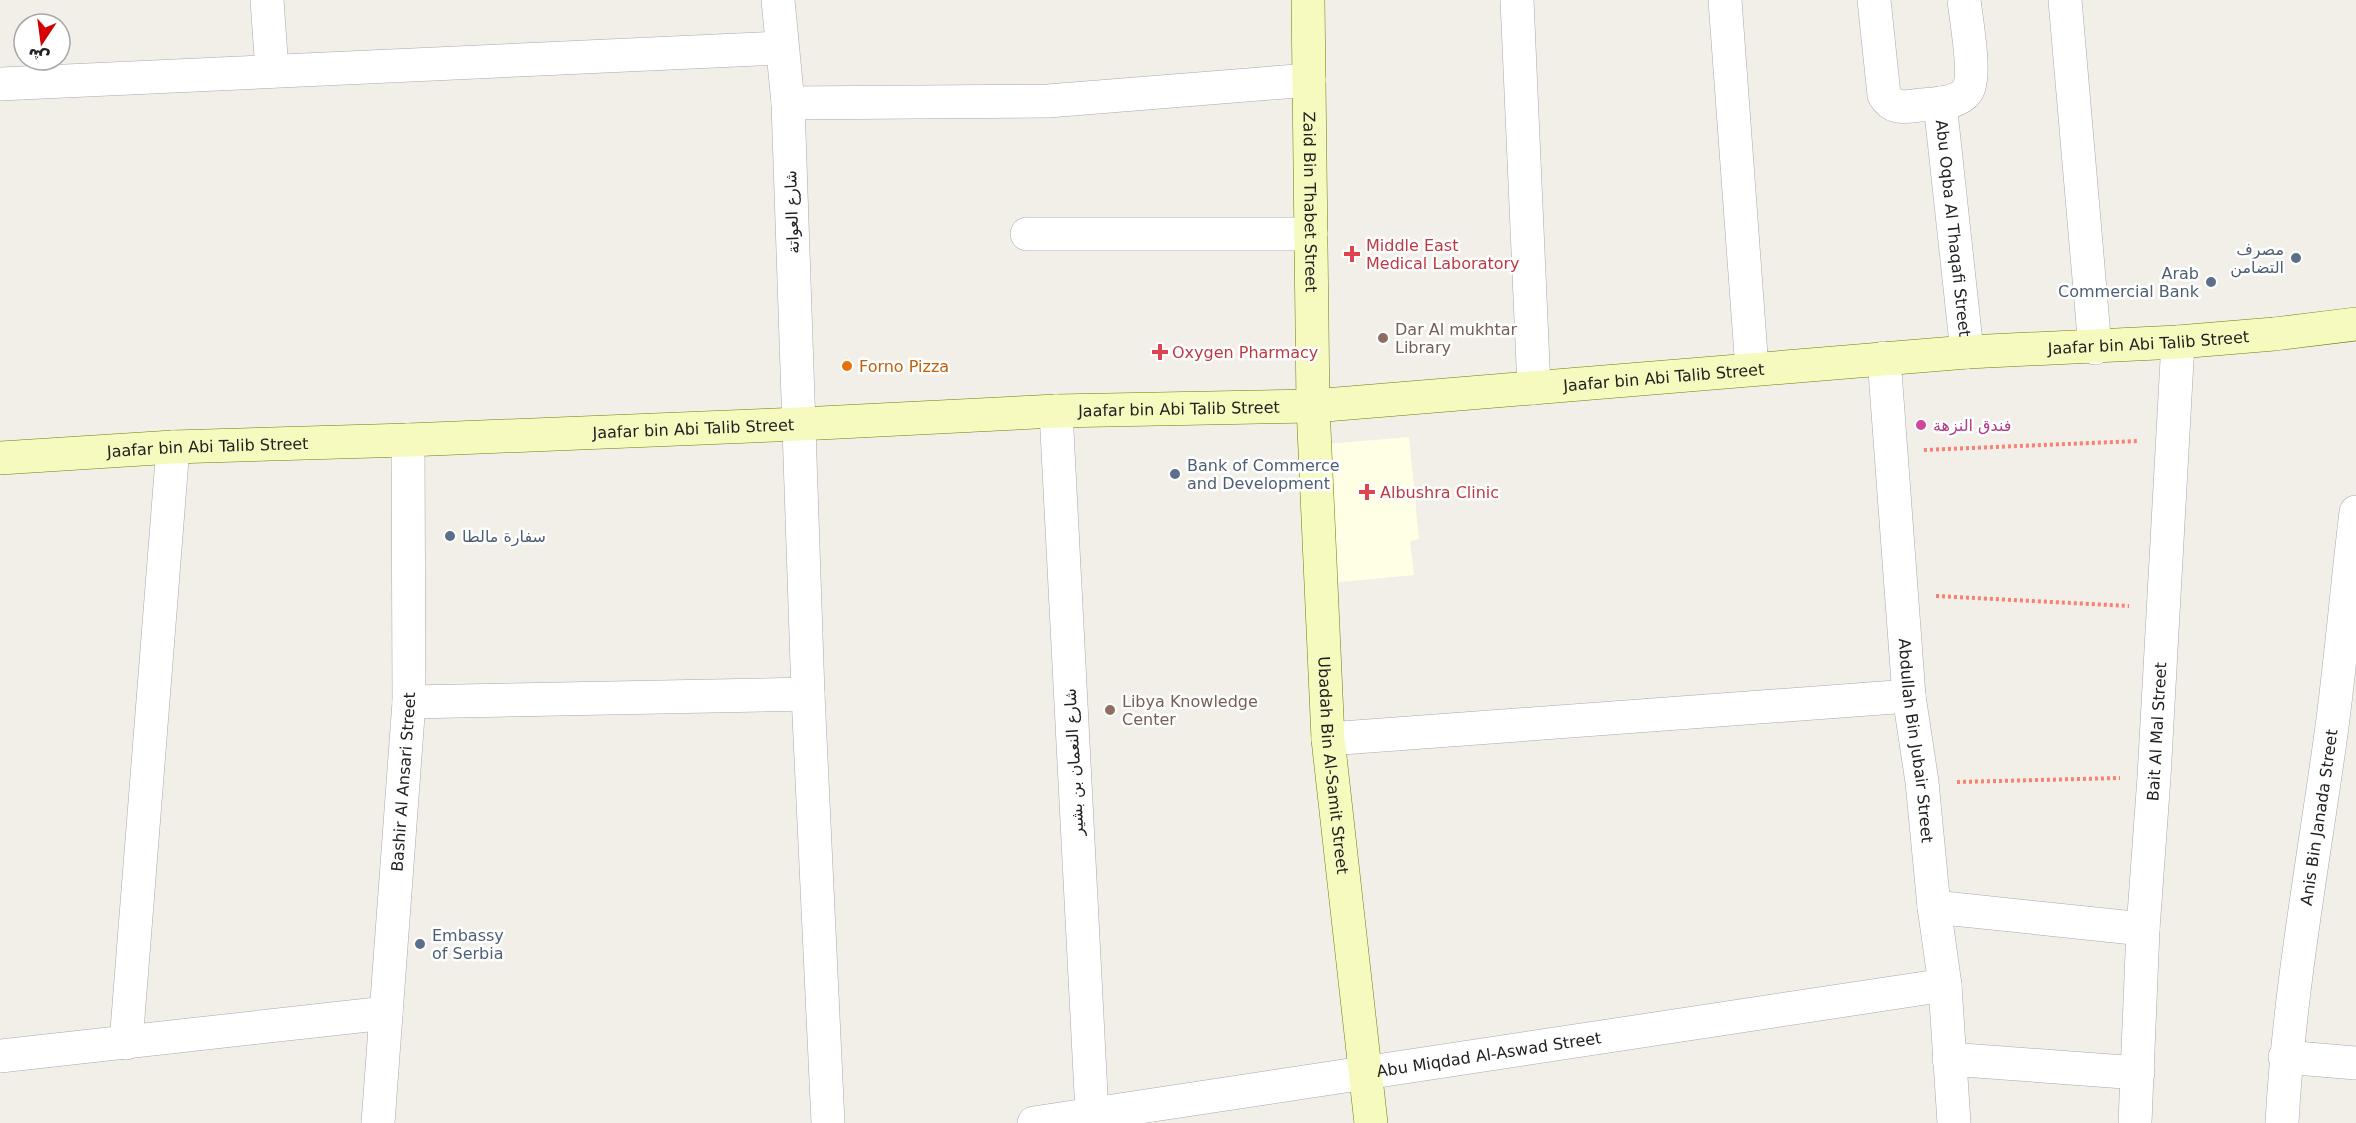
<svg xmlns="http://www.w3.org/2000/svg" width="2356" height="1123" font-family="'DejaVu Sans','Noto Sans Arabic',sans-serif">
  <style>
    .education { fill: #ffffe5 }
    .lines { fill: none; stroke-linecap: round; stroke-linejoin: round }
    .street-casing { stroke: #a9a9a9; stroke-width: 34 }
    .secondary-casing { stroke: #707d05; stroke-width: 34 }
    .path { stroke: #fa8072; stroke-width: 4; stroke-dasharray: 3 3; stroke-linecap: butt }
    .street { stroke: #fff; stroke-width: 33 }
    .secondary { stroke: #f7fabf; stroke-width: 33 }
    .health-dot { fill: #e0444e; stroke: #fff; stroke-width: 2 }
    .service-dot { fill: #5c6f8a; stroke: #fff; stroke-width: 2 }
    .education-dot { fill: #8d6e63; stroke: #fff; stroke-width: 2 }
    .food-dot { fill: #e8710a; stroke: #fff; stroke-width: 2 }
    .hotel-dot { fill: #d1479c; stroke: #fff; stroke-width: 2 }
    .labels { text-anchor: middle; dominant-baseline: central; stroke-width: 5; stroke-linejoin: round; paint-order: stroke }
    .street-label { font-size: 16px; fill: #222; stroke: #fff }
    .health-label { font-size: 16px; fill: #be3a42; stroke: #fff; text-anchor: start }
    .service-label { font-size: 16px; fill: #4e5e75; stroke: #fff; text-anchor: start }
    .education-label { font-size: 16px; fill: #785e54; stroke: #fff; text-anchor: start }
    .food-label { font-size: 16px; fill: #c56008; stroke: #fff; text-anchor: start }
    .hotel-label { font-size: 16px; fill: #b23c85; stroke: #fff; text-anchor: start }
  </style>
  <rect width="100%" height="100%" fill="#f2efe9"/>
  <path class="education" d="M 1409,437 L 1419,539 L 1410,541 L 1414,575 L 1329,583 L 1315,445 Z"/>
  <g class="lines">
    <g class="street-casing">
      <g id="street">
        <path d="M 267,0 L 272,71"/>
        <path d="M 778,0 L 788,103 L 808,694 L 828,1123"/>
        <path d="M 1517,0 L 1534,388"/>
        <path d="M 1725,0 L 1752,369"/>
        <path d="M 1874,0 L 1884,95 C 1893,110 1904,107 1920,105 C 1934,104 1958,104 1967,91 C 1977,77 1966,19 1964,0"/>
        <path d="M 2065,0 L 2095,348"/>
        <path d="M 0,84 L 781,48"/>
        <path d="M 788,103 L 1048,101 L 1309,80"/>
        <path id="s1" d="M 1940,103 L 1967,352"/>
        <path d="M 1027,234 L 1311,234"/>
        <path id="s2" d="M 1884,358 L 1909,696 L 1922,782 L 1934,907 L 1945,985 L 1954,1123"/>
        <path d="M 1056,411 L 1092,1114"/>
        <path d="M 409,702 L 808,694"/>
        <path d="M 1328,739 L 1909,696"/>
        <path d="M 1934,907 L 2143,929"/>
        <path d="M 126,1043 L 173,447"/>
        <path d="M 0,1056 L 386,1013"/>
        <path d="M 2285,1057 L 2356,1063"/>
        <path d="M 1949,1059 L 2138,1073"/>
        <path id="s3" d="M 378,1123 L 409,702 L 408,440"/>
        <path id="s4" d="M 1034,1123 L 1945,985"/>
        <path id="s5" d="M 2135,1123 L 2143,929 L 2154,777 L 2178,342"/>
        <path id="s6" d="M 2282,1123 C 2289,992 2313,864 2331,734 C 2341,660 2347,586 2356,512"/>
      </g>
    </g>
    <g class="secondary-casing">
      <g id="secondary">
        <path id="s7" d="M 1308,0 L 1313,406 L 1328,739 L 1371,1123"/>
        <path id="s8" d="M 0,458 L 173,447 L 408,440 L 800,424 L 1056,411 L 1313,406 L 1967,352 L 2178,342 L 2274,334 L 2356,324"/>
      </g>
    </g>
    <path class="path" d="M 1924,450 L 2139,441
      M 1936,596 L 2129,606
      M 1957,782 L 2120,778"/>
    <use href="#street" class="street"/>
    <use href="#secondary" class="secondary"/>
  </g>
  <g class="health-dot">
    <path d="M1349 245h6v6h6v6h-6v6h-6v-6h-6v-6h6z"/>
    <path d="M1157 343h6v6h6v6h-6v6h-6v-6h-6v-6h6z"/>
    <path d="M1364 483h6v6h6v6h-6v6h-6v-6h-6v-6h6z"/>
  </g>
  <g class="service-dot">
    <circle cx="2296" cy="258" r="6"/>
    <circle cx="2211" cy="282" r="6"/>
    <circle cx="1175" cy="474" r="6"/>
    <circle cx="450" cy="536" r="6"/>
    <circle cx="420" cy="944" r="6"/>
  </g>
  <g class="education-dot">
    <circle cx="1383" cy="338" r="6"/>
    <circle cx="1110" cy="710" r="6"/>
  </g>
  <circle class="food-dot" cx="847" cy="366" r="6"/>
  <circle class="hotel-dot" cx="1921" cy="425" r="6"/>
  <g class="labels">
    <g class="street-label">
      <text stroke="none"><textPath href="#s7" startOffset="202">Zaid Bin Thabet Street</textPath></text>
      <text transform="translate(792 212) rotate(-92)">شارع العواتة</text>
      <text stroke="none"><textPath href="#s1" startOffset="126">Abu Oqba Al Thaqafi Street</textPath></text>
      <text stroke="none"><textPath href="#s8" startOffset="2152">Jaafar bin Abi Talib Street</textPath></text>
      <text stroke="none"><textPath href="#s8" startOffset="1666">Jaafar bin Abi Talib Street</textPath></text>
      <text stroke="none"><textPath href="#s8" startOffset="1180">Jaafar bin Abi Talib Street</textPath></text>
      <text stroke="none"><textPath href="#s8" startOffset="694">Jaafar bin Abi Talib Street</textPath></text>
      <text stroke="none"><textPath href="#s8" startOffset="208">Jaafar bin Abi Talib Street</textPath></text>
      <text stroke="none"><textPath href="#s5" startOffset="392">Bait Al Mal Street</textPath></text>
      <text stroke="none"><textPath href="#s2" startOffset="384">Abdullah Bin Jubair Street</textPath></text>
      <text transform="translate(1074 762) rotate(-93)">شارع النعمان بن بشير</text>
      <text stroke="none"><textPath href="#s7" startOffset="766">Ubadah Bin Al-Samit Street</textPath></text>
      <text stroke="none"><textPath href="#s3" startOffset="342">Bashir Al Ansari Street</textPath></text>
      <text stroke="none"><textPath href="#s6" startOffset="308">Anis Bin Janada Street</textPath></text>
      <text stroke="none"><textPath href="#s4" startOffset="460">Abu Miqdad Al-Aswad Street</textPath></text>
    </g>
    <g class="health-label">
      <text x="1366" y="245">Middle East<tspan x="1366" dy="18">Medical Laboratory</tspan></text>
      <text x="1172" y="352">Oxygen Pharmacy</text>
      <text x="1380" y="492">Albushra Clinic</text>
    </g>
    <g class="service-label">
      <text x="2284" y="249" text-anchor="end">مصرف<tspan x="2284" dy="18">التضامن</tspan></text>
      <text x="2199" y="273" text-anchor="end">Arab<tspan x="2199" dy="18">Commercial Bank</tspan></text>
      <text x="1187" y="465">Bank of Commerce<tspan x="1187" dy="18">and Development</tspan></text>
      <text x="462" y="536">سفارة مالطا</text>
      <text x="432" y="935">Embassy<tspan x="432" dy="18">of Serbia</tspan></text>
    </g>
    <g class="education-label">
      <text x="1395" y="329">Dar Al mukhtar<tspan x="1395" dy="18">Library</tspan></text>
      <text x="1122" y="701">Libya Knowledge<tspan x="1122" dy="18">Center</tspan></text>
    </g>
    <g class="food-label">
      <text x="859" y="366">Forno Pizza</text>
    </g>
    <g class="hotel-label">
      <text x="1933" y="425">فندق النزهة</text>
    </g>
  </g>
  <g transform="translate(42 42) rotate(193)"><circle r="28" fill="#ffffff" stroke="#a7a7a7" stroke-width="1.5"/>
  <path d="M0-4.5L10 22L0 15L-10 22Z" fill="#d40000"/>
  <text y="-9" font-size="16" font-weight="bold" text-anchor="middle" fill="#222222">ش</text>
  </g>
</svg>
